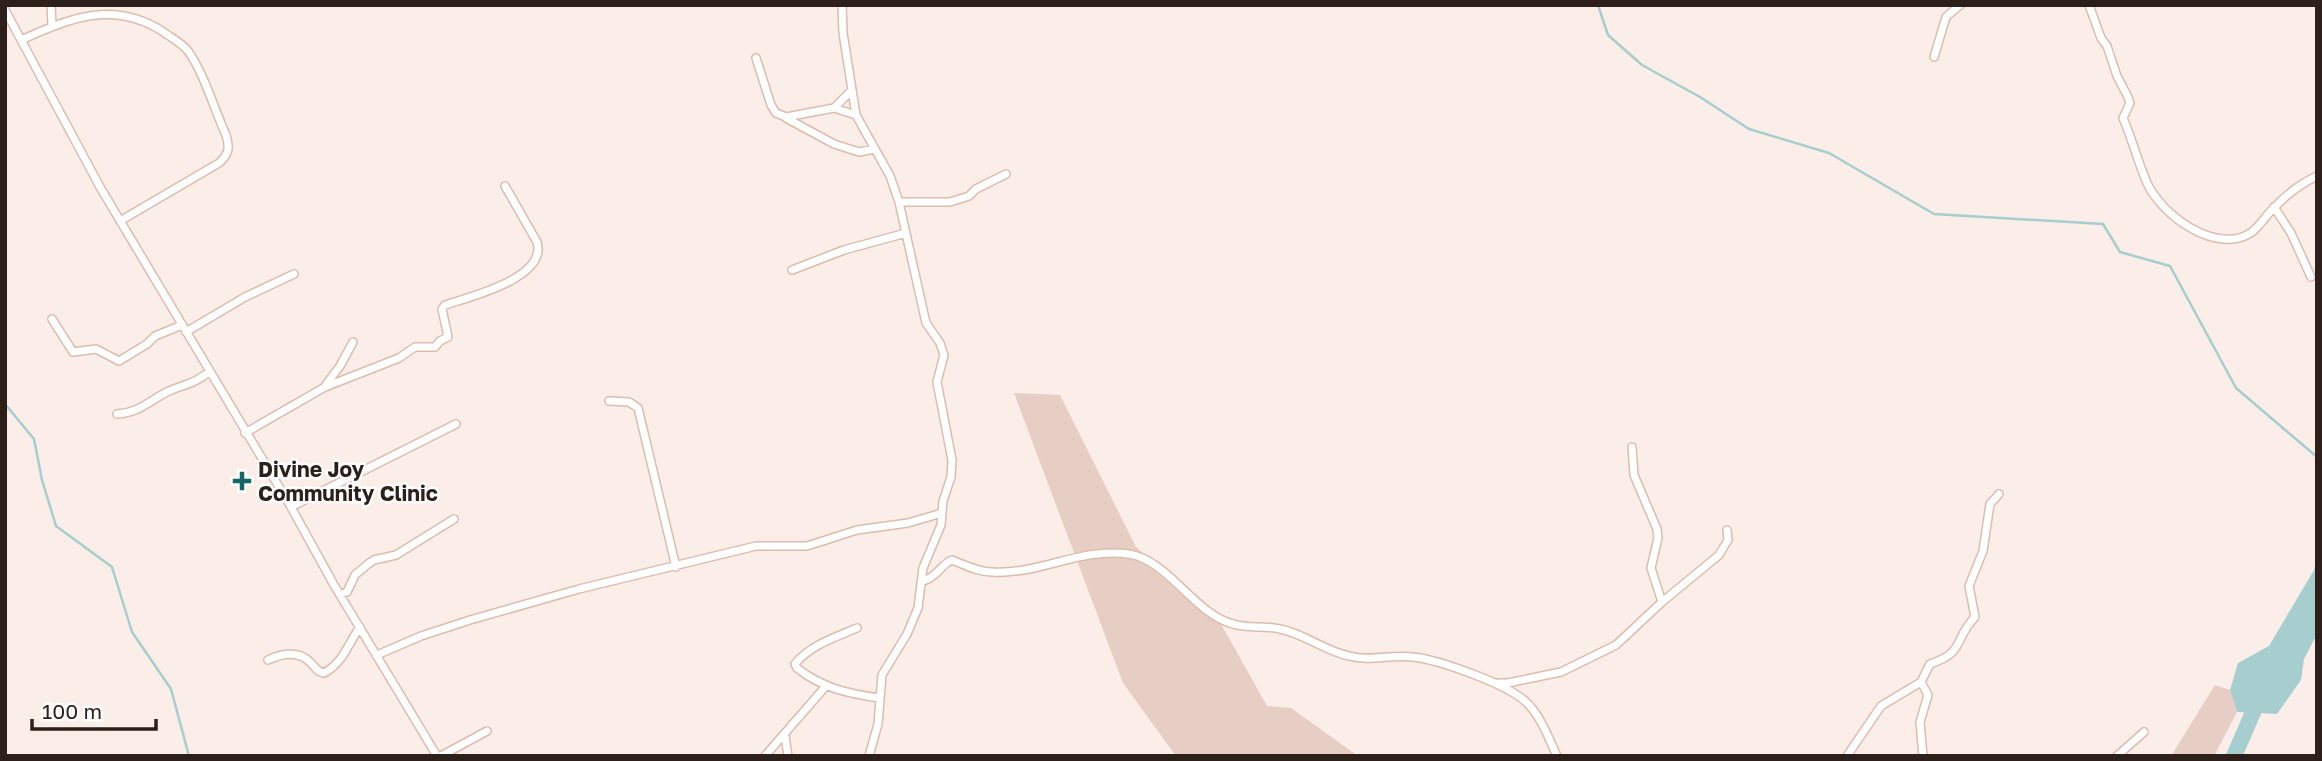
<svg xmlns="http://www.w3.org/2000/svg" width="2322" height="761" font-family="'Golos Text',sans-serif">
  <style>
    .green { fill: #e7cec4 }
    .water { fill: #a7cecf }
    .lines { fill: none; stroke-linecap: round; stroke-linejoin: round }
    .stream { stroke: #a7cecf; stroke-width: 2.5 }
    .river { stroke: #a7cecf; stroke-width: 16 }
    .minor-casing { stroke: #ddbcae; stroke-width: 10 }
    .minor { stroke: #fff; stroke-width: 7 }
    .poi-dot { fill: #176667; stroke: #fff; stroke-width: 2.5 }
    .labels { text-anchor: middle; dominant-baseline: central; stroke-width: 5; stroke-linejoin: round; paint-order: stroke }
    .poi-label { font-size: 21px; font-weight: bold; fill: #2d201b; stroke: #fff; text-anchor: start }
  </style>
  <rect width="100%" height="100%" fill="#fbede7"/>
  <path class="green" d="M 1014,393 L 1060,395 L 1136,547 L 1183,590 L 1212,608 L 1267,706 L 1291,708 L 1358,756 L 1176,756 L 1123,683 Z
    M 2215,685 L 2230,690 L 2237,712 L 2214,756 L 2171,756 Z"/>
  <path class="water" d="M 2317,557 L 2317,634 L 2304,659 L 2301,680 L 2277,714 L 2237,712 L 2230,690 L 2238,663 L 2269,646 L 2314,570 Z"/>
  <g class="lines">
    <path class="stream" d="M 1598,5 L 1608,35 L 1642,65 L 1700,97 L 1749,129 L 1829,153 L 1934,214 L 2103,224 L 2120,252 L 2170,266 L 2236,388 L 2317,457
      M 5,404 L 34,439 L 42,480 L 56,526 L 112,567 L 132,632 L 171,689 L 189,756"/>
    <path class="river" d="M 2234,756 L 2261,694"/>
    <g class="minor-casing">
      <path id="minor" d="M 51,5 L 52,26
        M 842,5 L 843,33 L 856,115 L 890,176 L 899,202 L 926,323 L 940,343 L 944,355 L 937,382 L 952,460 L 951,477 L 943,501 L 941,525 L 923,568 L 918,608 L 907,634 L 882,675 L 878,724 L 869,756
        M 2089,5 L 2101,38 L 2107,46 L 2117,76 L 2128,97 L 2130,103 L 2123,118 C 2132,139 2138,162 2147,183 C 2162,216 2218,256 2252,232 C 2260,226 2266,215 2274,208 C 2286,195 2300,184 2317,176
        M 5,10 L 100,187 L 291,507 L 334,585 L 437,756
        M 21,40 C 70,18 113,0 162,31 C 170,37 182,43 188,51 C 203,71 215,111 226,135 C 230,148 229,154 219,163 L 120,221
        M 1934,57 L 1946,17 L 1960,5
        M 756,58 L 771,105 L 776,113 L 786,117 L 834,108 L 851,91
        M 834,108 L 856,115
        M 786,118 L 834,144 L 859,152 L 874,149
        M 899,202 L 950,202 L 969,196 L 976,189 L 1006,174
        M 2274,207 L 2291,233 L 2311,277
        M 792,270 L 844,250 L 906,233
        M 52,319 L 73,352 L 96,349 L 119,361 L 147,344 L 155,336 L 182,325
        M 186,332 L 245,297 L 294,274
        M 325,386 L 340,366 L 353,342
        M 609,401 L 629,402 L 638,408 L 676,567
        M 117,414 C 139,413 150,400 169,391 C 185,384 195,384 210,371
        M 245,433 L 325,387 L 399,358 L 415,347 L 435,347 L 440,341 L 448,337 L 442,309 L 445,305 C 469,297 548,278 537,242 L 505,186
        M 1632,447 L 1634,475 L 1657,529 L 1658,538 L 1651,568 L 1662,602
        M 291,507 L 456,424
        M 921,582 C 939,576 940,565 952,560 C 965,565 978,572 992,572 C 1038,575 1082,547 1128,554 C 1168,559 1194,614 1233,624 C 1248,629 1265,625 1280,629 C 1305,634 1325,651 1349,656 C 1370,662 1392,654 1413,657 C 1439,660 1512,685 1529,705 C 1542,719 1549,739 1557,756
        M 340,594 L 347,592 L 355,575 L 368,564 L 374,560 L 396,555 L 454,519
        M 857,628 C 836,637 810,645 795,664 L 797,668 C 822,688 849,694 880,698
        M 377,655 L 421,636 L 470,620 L 579,589 L 756,546 L 807,546 L 857,530 L 908,523 L 942,513
        M 268,660 C 283,653 299,650 311,663 C 316,668 317,672 324,673 C 343,663 348,644 360,627
        M 1921,682 L 1928,695 L 1920,722 L 1923,756
        M 1499,683 L 1508,683 L 1561,672 L 1616,645 L 1662,602 L 1719,555 L 1728,540 L 1727,530
        M 785,736 L 788,756
        M 441,756 L 487,731
        M 765,756 L 826,686
        M 1847,756 L 1881,706 L 1921,682 L 1930,664 C 1966,652 1953,640 1975,617 L 1969,586 L 1983,551 L 1990,504 L 1999,494
        M 2117,756 L 2144,732"/>
    </g>
    <use href="#minor" class="minor"/>
  </g>
  <path class="poi-dot" d="M238.5 470.5h7v7h7v7h-7v7h-7v-7h-7v-7h7z"/>
  <g class="labels">
    <g class="poi-label">
      <text x="258" y="469">Divine Joy<tspan x="258" dy="24">Community Clinic</tspan></text>
    </g>
  </g>
  <rect width="2322" height="761" fill="none" stroke="#2d201b" stroke-width="14"/>
  <path d="M32 719v10h124v-10" fill="none" stroke="#2d201b" stroke-width="3.5"/>
  <text x="42" y="719" font-size="21" fill="#2d201b" stroke="#ffffff" stroke-width="5" paint-order="stroke">100 m</text>
</svg>
